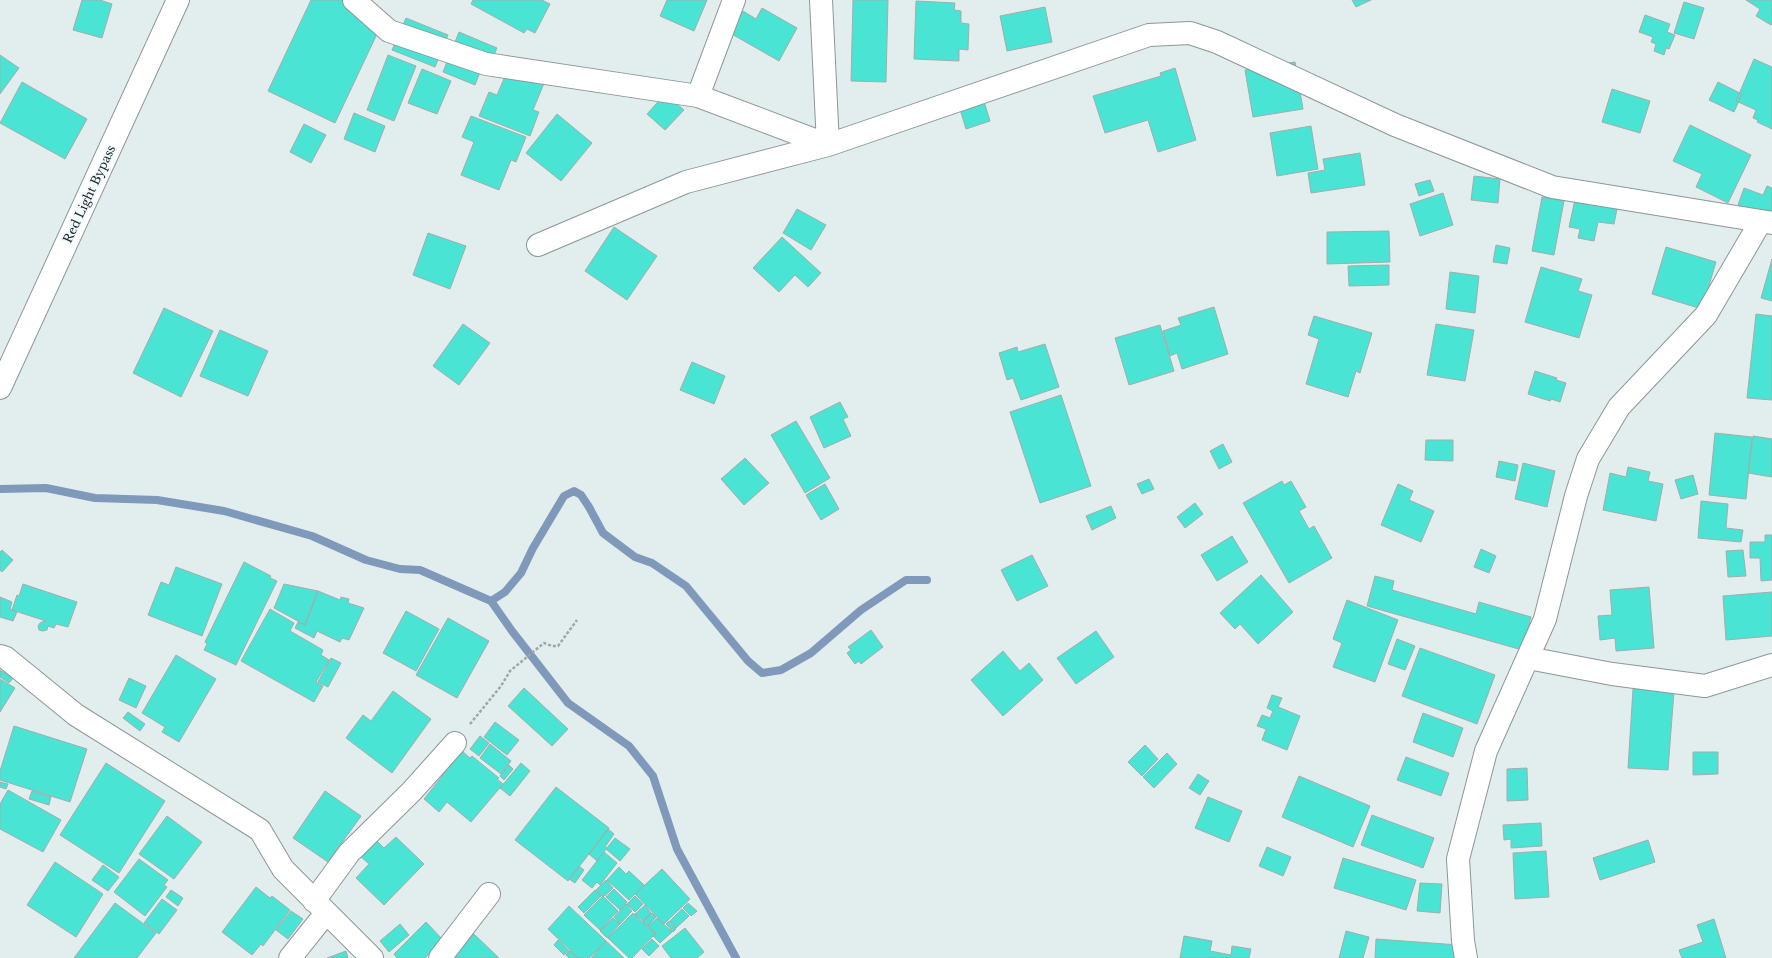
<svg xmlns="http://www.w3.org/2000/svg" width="1772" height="958" font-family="'Libre Baskerville',serif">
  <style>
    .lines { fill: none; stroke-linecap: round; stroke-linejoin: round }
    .stream { stroke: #7f99bb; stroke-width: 8 }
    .building { fill: #49e4d3; stroke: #a3adac }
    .minor-casing { stroke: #8d9799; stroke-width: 24 }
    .path { stroke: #9ea7a8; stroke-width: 2.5; stroke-dasharray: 3 2; stroke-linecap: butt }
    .minor { stroke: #fff; stroke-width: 22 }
    .labels { text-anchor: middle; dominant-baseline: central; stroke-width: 4; stroke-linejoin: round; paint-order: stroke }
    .street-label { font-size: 12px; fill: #232728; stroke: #effafc }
  </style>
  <rect width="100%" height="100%" fill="#e2edee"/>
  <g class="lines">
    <path class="stream" d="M 0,489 L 46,488 L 95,498 L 157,500 L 224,511 L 312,536 L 366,560 L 400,569 L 420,570 L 491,601 L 512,631 L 568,703 L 629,746 L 653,776 L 677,849 L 736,958
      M 491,601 L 505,592 L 521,573 L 533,548 L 564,496 L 574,491 L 581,495 L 589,507 L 603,533 L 635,557 L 652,563 L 686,586 L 748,661 L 762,673 L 781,670 L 811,653 L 861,610 L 906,580 L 927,580"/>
  </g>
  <path class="building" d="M 82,0 L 100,0 L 112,4 L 102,38 L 73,30 Z
    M 311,0 L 349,0 L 385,17 L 335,123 L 268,91 Z
    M 473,0 L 542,0 L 550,4 L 535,33 L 527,29 L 524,33 L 471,4 Z
    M 667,0 L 707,0 L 694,31 L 660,16 Z
    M 853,0 L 888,0 L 886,82 L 851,81 Z
    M 1352,0 L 1371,0 L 1356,7 Z
    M 1746,0 L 1772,0 L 1772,23 L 1771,25 L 1756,16 L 1760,9 Z
    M 916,1 L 955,3 L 954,10 L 961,11 L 961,23 L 969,24 L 968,50 L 959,49 L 959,61 L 914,59 Z
    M 1684,2 L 1704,8 L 1694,39 L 1674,33 Z
    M 1045,7 L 1052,42 L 1007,51 L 1000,16 Z
    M 762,8 L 797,28 L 779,61 L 730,33 L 743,11 L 756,19 Z
    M 1645,15 L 1670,24 L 1667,32 L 1675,35 L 1669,49 L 1666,48 L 1664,55 L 1654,51 L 1656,44 L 1651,42 L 1653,37 L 1639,32 Z
    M 406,18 L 448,35 L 435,67 L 392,50 Z
    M 459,32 L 497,48 L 491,62 L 453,47 Z
    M 452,49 L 484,62 L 475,85 L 443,72 Z
    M 0,55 L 19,68 L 0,94 Z
    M 388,55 L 416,66 L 394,121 L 367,110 Z
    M 1754,59 L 1772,67 L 1772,129 L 1757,122 L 1758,120 L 1753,118 L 1756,110 L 1736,101 Z
    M 1295,62 L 1303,109 L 1253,117 L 1245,70 Z
    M 509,67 L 545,81 L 533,110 L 539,112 L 530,136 L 479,116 L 489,92 L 497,95 Z
    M 1175,68 L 1196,140 L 1158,152 L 1148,120 L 1105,133 L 1093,96 L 1161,76 L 1160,73 Z
    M 422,69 L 451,81 L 437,114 L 408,103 Z
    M 22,82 L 87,119 L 65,159 L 0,123 Z
    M 1718,82 L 1742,94 L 1734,112 L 1709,100 Z
    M 1612,89 L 1650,101 L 1640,133 L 1602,122 Z
    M 665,94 L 684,110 L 665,130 L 647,114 Z
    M 983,98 L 990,121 L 966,129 L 959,106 Z
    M 354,113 L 385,126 L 375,152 L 344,139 Z
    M 557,114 L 592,143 L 561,181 L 526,153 Z
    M 471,116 L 526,137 L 516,162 L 511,160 L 499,190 L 461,175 L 474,142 L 462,137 Z
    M 304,124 L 326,135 L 311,163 L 290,152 Z
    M 1690,125 L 1751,155 L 1728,203 L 1696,187 L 1702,174 L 1673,161 Z
    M 1311,126 L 1318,169 L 1277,176 L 1270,133 Z
    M 1360,153 L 1365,185 L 1311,193 L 1308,173 L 1325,170 L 1323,159 Z
    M 1474,176 L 1500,179 L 1498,203 L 1471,200 Z
    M 1430,180 L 1434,191 L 1419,196 L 1415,184 Z
    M 1578,186 L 1620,194 L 1614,224 L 1598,222 L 1594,241 L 1578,238 L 1580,229 L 1569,227 Z
    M 1767,186 L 1772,188 L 1772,217 L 1738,205 L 1744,188 L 1763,195 Z
    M 1443,193 L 1453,225 L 1420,236 L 1410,204 Z
    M 1542,197 L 1564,201 L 1554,255 L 1532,251 Z
    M 797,209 L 826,225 L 811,250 L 783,233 Z
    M 614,227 L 657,256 L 627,300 L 585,271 Z
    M 1389,231 L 1390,262 L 1327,264 L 1327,232 Z
    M 428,233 L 466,246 L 450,289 L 413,275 Z
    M 782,237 L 821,273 L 808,287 L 795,275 L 779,292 L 753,268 Z
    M 1496,245 L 1510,248 L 1507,264 L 1493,262 Z
    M 1666,247 L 1716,262 L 1702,309 L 1652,294 Z
    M 1772,259 L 1772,301 L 1761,298 Z
    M 1389,265 L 1389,285 L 1349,286 L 1348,266 Z
    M 1541,267 L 1582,279 L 1578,291 L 1592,295 L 1579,338 L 1525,322 Z
    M 1450,272 L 1479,276 L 1475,313 L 1446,309 Z
    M 1214,307 L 1228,354 L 1182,369 L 1177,353 L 1170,356 L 1163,331 L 1181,325 L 1178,318 Z
    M 164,308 L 213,331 L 181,397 L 133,373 Z
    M 1756,314 L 1772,316 L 1772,400 L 1747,398 Z
    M 1314,316 L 1372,333 L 1360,373 L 1356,371 L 1348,397 L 1306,384 L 1319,339 L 1308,335 Z
    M 463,324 L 490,343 L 459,385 L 433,366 Z
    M 1436,324 L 1474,330 L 1465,381 L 1427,375 Z
    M 1160,325 L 1174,371 L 1129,385 L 1115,338 Z
    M 220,330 L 268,351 L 248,396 L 200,376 Z
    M 1045,344 L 1059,387 L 1021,400 L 1013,378 L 1007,380 L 999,353 L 1017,347 L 1018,352 Z
    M 692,362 L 725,376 L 714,404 L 680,390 Z
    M 1535,371 L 1557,378 L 1556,380 L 1566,383 L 1560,402 L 1551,399 L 1550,401 L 1528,394 Z
    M 1061,395 L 1091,486 L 1040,503 L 1010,412 Z
    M 840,402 L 848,417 L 843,419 L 851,436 L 824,448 L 810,417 Z
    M 796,421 L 830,478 L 805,493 L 771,435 Z
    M 1715,433 L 1752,437 L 1746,499 L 1709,495 Z
    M 1753,436 L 1772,439 L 1772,477 L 1748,473 Z
    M 1426,440 L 1453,440 L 1453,461 L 1425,460 Z
    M 1223,444 L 1232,462 L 1219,469 L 1210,451 Z
    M 745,458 L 769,483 L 744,505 L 721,479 Z
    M 1499,461 L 1518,465 L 1515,481 L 1496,477 Z
    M 1523,463 L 1555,471 L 1547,507 L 1515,499 Z
    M 1628,467 L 1650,472 L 1648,481 L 1663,484 L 1656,521 L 1603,510 L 1610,473 L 1626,477 Z
    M 1693,475 L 1698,494 L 1681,499 L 1675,480 Z
    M 1149,479 L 1154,489 L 1142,494 L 1137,484 Z
    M 1282,481 L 1284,485 L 1291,481 L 1306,507 L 1299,511 L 1309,529 L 1314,526 L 1332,558 L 1289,583 L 1243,503 Z
    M 825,484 L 839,509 L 821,520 L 806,495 Z
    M 1398,484 L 1413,491 L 1409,500 L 1434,511 L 1421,542 L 1381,525 Z
    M 1701,501 L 1728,504 L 1726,528 L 1743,530 L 1741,542 L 1698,538 Z
    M 1195,503 L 1203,514 L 1185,528 L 1177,517 Z
    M 1111,506 L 1116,518 L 1092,530 L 1086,516 Z
    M 1765,535 L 1772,535 L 1772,580 L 1761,581 L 1760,558 L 1750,558 L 1750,542 L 1765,542 Z
    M 1232,536 L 1248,562 L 1217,581 L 1201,555 Z
    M 1481,549 L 1496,556 L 1489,573 L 1474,567 Z
    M 2,550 L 13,560 L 2,572 L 0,570 L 0,552 Z
    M 1743,550 L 1746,576 L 1728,577 L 1726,551 Z
    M 1032,555 L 1048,586 L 1017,601 L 1001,570 Z
    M 244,562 L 271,576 L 270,578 L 277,581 L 236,665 L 204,650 L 207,644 L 205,642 Z
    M 176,567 L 222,584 L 202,636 L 148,615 L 161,582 L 169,585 Z
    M 1261,575 L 1293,612 L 1258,644 L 1240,624 L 1235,629 L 1220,613 Z
    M 1375,576 L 1394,581 L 1392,590 L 1476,614 L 1479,602 L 1531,617 L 1522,650 L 1367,606 Z
    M 23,584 L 77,602 L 68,627 L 56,624 L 54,628 L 48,626 L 47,630 L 43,631 L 39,630 L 38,626 L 40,623 L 44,621 L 46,622 L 46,621 L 12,610 L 17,595 L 19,596 Z
    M 284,584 L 318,591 L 305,625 L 274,608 Z
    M 1649,587 L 1654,648 L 1616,651 L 1615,638 L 1600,640 L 1598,616 L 1612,615 L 1610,590 Z
    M 318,591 L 340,600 L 341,597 L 349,599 L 348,603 L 364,608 L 349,640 L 342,638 L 340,642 L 317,631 L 314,638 L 295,628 L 298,622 L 305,625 Z
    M 1772,592 L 1772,636 L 1726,640 L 1723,596 Z
    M 0,597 L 12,602 L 10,609 L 17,612 L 13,621 L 0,617 Z
    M 1347,600 L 1398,620 L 1375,682 L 1333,667 L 1342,643 L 1333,639 Z
    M 270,609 L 294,623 L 290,631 L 323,650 L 321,655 L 329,660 L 316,682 L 323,686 L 314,702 L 241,661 Z
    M 406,611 L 439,629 L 416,671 L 383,653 Z
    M 448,618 L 489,641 L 457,698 L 416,675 Z
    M 871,630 L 883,647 L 861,664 L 859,661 L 855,664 L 847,653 L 851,650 L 848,647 Z
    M 1096,631 L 1114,657 L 1076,684 L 1057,658 Z
    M 1397,639 L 1415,646 L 1405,670 L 1388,664 Z
    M 1420,648 L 1495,675 L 1477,724 L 1402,696 Z
    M 1003,651 L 1020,671 L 1029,663 L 1043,680 L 1003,716 L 971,680 Z
    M 176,655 L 216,679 L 179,742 L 162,732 L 165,727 L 142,713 Z
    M 331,658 L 341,663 L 328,687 L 318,682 Z
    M 0,670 L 13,678 L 9,683 L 0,677 Z
    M 129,678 L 146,686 L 136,708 L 119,700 Z
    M 0,679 L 15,688 L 0,712 Z
    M 524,688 L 568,729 L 552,746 L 508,706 Z
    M 1633,689 L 1674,691 L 1668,770 L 1628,768 Z
    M 393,691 L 431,719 L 392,773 L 346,738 L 363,715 L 371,721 Z
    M 1272,695 L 1282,698 L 1278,707 L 1300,716 L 1287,750 L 1262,740 L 1266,729 L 1257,726 L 1262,715 L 1270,718 L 1273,711 L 1267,708 Z
    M 128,712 L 145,724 L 140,731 L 123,718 Z
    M 1423,713 L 1463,728 L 1453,757 L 1413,742 Z
    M 495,722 L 519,740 L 507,755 L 484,737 Z
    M 14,726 L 87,749 L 70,802 L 0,780 L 0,771 Z
    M 480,736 L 489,743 L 479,756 L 470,749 Z
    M 490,744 L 511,761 L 501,774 L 480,758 Z
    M 1145,745 L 1158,759 L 1142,776 L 1128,762 Z
    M 462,751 L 470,758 L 472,756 L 499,778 L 497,779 L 503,784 L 471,822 L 447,802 L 439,812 L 424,799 Z
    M 1693,752 L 1718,752 L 1718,774 L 1693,775 Z
    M 1167,753 L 1177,764 L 1154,788 L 1143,777 Z
    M 1406,757 L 1449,773 L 1441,796 L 1397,780 Z
    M 106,763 L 165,801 L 119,873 L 60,835 Z
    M 521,763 L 530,771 L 510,796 L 500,788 Z
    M 509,765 L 513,769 L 504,780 L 500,776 Z
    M 1527,768 L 1528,800 L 1507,801 L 1507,769 Z
    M 1198,774 L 1209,781 L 1200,795 L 1189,788 Z
    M 1299,776 L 1370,806 L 1353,847 L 1282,817 Z
    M 0,782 L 8,784 L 6,789 L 0,787 Z
    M 556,787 L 609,828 L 568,881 L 515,840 Z
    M 8,790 L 61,820 L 43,852 L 0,829 L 0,804 Z
    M 32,791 L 51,797 L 49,805 L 29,799 Z
    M 325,791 L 361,816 L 328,862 L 293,838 Z
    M 1208,797 L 1242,811 L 1229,842 L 1195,828 Z
    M 1372,815 L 1434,838 L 1423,868 L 1361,845 Z
    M 167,816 L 202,842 L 174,879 L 139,854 Z
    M 1541,823 L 1542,846 L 1511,848 L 1511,839 L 1504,840 L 1503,825 Z
    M 608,829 L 614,834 L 605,847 L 607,848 L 597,861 L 589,854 Z
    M 396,837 L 424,864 L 384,905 L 356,878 L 369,864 L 359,855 L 375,839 L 384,848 Z
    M 615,838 L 630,849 L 620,861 L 606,849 Z
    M 1648,840 L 1655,862 L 1600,880 L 1593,858 Z
    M 1267,847 L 1291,857 L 1283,876 L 1259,866 Z
    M 1546,851 L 1549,897 L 1515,899 L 1513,853 Z
    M 604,852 L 617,863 L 600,885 L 597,882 L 592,888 L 582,880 Z
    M 1343,858 L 1416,880 L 1406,910 L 1334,888 Z
    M 139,859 L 168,880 L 164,885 L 167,887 L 145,916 L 114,892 Z
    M 55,862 L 103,894 L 76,937 L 27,905 Z
    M 103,865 L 119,877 L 108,891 L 92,880 Z
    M 579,866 L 584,870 L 575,883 L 569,879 Z
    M 619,867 L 626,874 L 629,871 L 644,885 L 629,900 L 607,880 Z
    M 662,869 L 690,899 L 664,924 L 635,894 Z
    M 606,880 L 613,888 L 605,896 L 604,895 L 601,896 L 596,890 Z
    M 1420,883 L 1442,884 L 1440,913 L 1417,911 Z
    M 256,887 L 270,898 L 272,896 L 290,910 L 263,946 L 261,944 L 252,955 L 222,932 Z
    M 614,889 L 627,902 L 620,910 L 606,897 Z
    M 171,890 L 183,898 L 178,906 L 166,897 Z
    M 595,890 L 601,896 L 584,913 L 578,907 Z
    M 603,896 L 618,911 L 600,930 L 584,915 Z
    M 635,896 L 643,904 L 635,912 L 627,904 Z
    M 162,899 L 177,910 L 159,934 L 144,923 Z
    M 115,903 L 156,933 L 137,958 L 74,958 Z
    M 688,903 L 697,911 L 691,916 L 683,908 Z
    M 626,904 L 632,911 L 620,924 L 614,917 Z
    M 645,905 L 651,913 L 643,921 L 635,914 Z
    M 569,906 L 606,941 L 589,958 L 578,958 L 548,929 Z
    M 682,909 L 689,916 L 676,928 L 670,921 Z
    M 291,911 L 303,919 L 288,939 L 276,930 Z
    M 633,913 L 655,934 L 632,958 L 629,958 L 608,938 Z
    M 652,913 L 656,917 L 647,926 L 643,922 Z
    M 613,918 L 620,924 L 607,938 L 600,931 Z
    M 657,918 L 672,932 L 660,943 L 653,936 L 656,934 L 648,926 Z
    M 1714,919 L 1726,958 L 1682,958 L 1679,950 L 1703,942 L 1697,925 Z
    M 669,921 L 676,929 L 673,932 L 666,924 Z
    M 426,922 L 443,940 L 425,958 L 397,958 L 394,954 Z
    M 400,924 L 409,935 L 389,952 L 380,941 Z
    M 685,928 L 704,952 L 697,958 L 671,958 L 662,946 Z
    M 1346,931 L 1369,937 L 1363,958 L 1339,958 Z
    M 474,934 L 499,958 L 451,958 Z
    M 1184,936 L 1212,941 L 1210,951 L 1231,955 L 1232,946 L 1251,949 L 1249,958 L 1180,958 Z
    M 652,939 L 659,946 L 649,956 L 642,949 Z
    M 1376,939 L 1459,945 L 1459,958 L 1375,958 Z
    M 558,940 L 569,951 L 564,955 L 554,945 Z
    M 606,941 L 624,958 L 591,958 Z
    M 346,951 L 348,958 L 327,958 Z
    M 570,951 L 578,958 L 569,958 L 566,955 Z"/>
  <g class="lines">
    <g class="minor-casing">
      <path id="minor" d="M 354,0 L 389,31 L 486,64 L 698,96 L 828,145 L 821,0
        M 698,96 L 734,0
        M 538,245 L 686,182 L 828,145 L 1149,35 L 1190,33 L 1217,42 L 1395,125 L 1552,187 L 1761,221
        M 0,388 L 178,0
        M 0,656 L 6,658 L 76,715 L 260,830 L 283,869 L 372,958
        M 1528,658 L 1612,674 L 1705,686 L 1772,665
        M 314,901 L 349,853 L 412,791 L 455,743
        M 290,958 L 326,913
        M 440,958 L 489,894
        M 1466,958 L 1463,941 L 1458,859 L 1486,751 L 1545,619 L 1576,496 L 1588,459 L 1619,407 L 1706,315 L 1761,221 L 1772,223"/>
    </g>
    <path class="path" d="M 470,724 L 501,686 L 510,671 L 544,643 L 552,646 L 558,646 L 577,620"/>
    <use href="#minor" class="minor"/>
  </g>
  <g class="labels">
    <g class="street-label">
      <text transform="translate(89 194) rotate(-65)">Red Light Bypass</text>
    </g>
  </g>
</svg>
